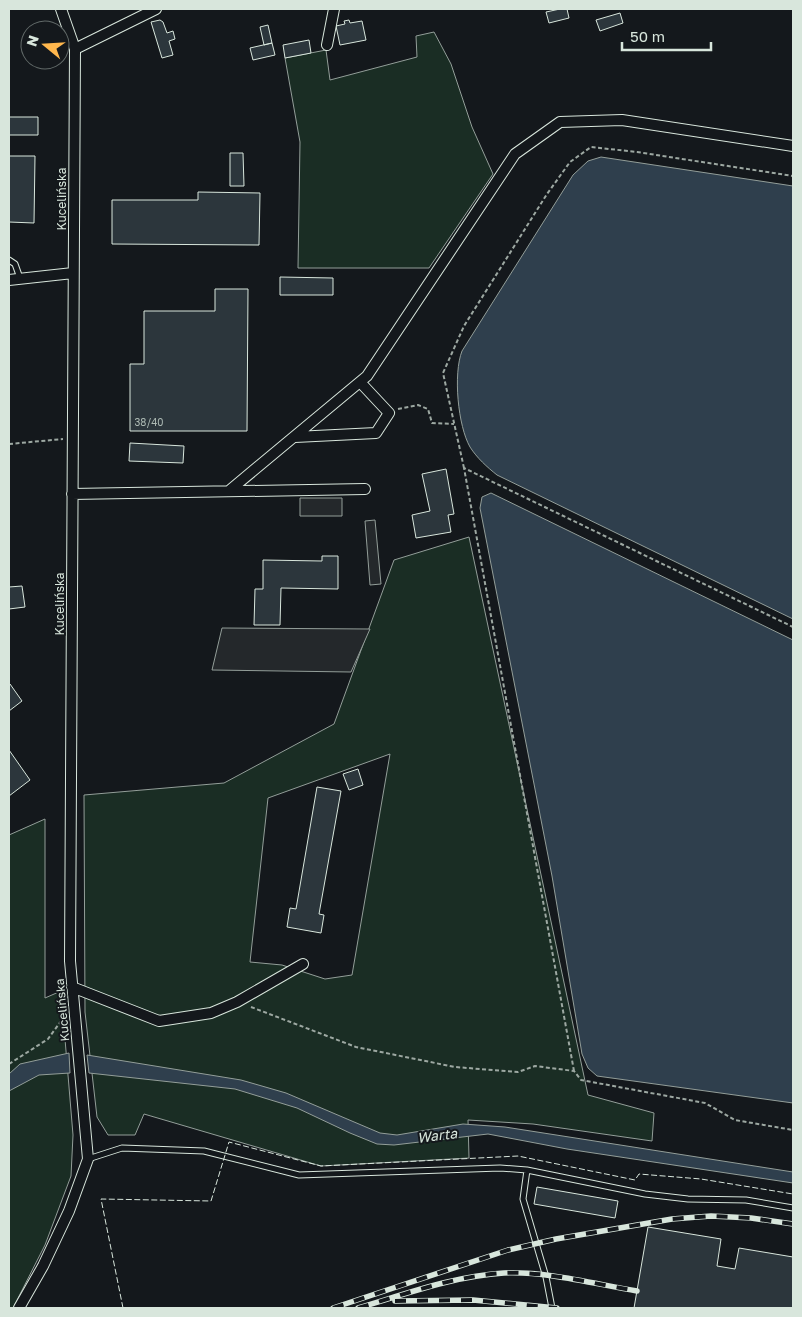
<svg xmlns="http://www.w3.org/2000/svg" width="802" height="1317" font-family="'Golos Text',sans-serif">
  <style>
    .green { fill: #1a2d24; stroke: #939e99; fill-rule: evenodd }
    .parking { fill: #24282b; stroke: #939e99 }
    .water { fill: #2f3f4d; stroke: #939e99 }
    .building { fill: #2c363c; stroke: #d8e6dc }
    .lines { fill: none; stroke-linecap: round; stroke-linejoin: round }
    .service-casing { stroke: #d8e6dc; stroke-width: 7 }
    .minor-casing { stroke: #d8e6dc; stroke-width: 12 }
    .path { stroke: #9da8a2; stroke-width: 2; stroke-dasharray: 4 2.5; stroke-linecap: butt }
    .service { stroke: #14181c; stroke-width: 5 }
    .minor { stroke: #14181c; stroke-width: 10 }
    .rail-casing { stroke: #d8e6dc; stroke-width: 5.5 }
    .rail { stroke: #14181c; stroke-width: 4; stroke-dasharray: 11; stroke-linecap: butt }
    .fence { stroke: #d8e6dc; stroke-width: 1; stroke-dasharray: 6 2.5; stroke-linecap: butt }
    .labels { text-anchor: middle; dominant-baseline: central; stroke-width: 4; stroke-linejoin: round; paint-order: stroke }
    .number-label { font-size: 10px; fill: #adbab4 }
    .street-label { font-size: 12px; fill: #d8e6dc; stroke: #14181c }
    .water-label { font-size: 14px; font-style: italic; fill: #d8e6dc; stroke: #14181c }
  </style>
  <rect width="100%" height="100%" fill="#14181c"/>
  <path class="green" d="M 434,32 L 451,64 L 472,127 L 493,174 L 429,268 L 298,268 L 300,142 L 285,58 L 326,50 L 330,80 L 417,57 L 416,36 Z
    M 469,537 L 588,1095 L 654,1113 L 652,1141 L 533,1124 L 468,1120 L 469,1158 L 321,1166 L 144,1114 L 135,1135 L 108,1135 L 97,1117 L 85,1012 L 84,795 L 224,783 L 334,724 L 394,560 ZM 390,754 L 352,975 L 325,979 L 282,965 L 250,962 L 268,798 Z
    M 45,819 L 45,998 L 61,991 L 73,1135 L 71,1176 L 45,1245 L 13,1308 L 9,1308 L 9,835 Z"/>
  <path class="parking" d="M 300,498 L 342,498 L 342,516 L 300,516 Z
    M 375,520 L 381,584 L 370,585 L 365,521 Z
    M 222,628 L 370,629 L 351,672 L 212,670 Z"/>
  <path class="water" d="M 601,157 L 793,186 L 793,619 L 497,475 C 487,467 477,458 470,447 C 458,426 453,374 462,351 L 573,175 L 588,161 Z
    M 491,493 L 793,640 L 793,1103 L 597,1076 L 588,1068 L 582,1054 L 552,876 L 480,508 L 482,497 Z
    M 69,1053 L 70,1073 L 39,1075 L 9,1091 L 9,1074 L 20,1064 Z
    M 87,1055 L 241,1080 L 286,1093 L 380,1133 L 397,1135 L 463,1124 L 505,1127 L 793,1172 L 793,1183 L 567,1149 L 488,1134 L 394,1145 L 377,1144 L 350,1133 L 297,1108 L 235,1089 L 89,1073 Z"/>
  <path class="building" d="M 560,9 L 567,9 L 569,18 L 549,23 L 546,12 Z
    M 620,13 L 623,23 L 600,31 L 596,20 Z
    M 160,20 L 163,22 L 167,33 L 173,31 L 175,39 L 169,41 L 173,55 L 162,58 L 151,22 Z
    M 349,20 L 350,23 L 362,21 L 366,40 L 340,45 L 336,26 L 345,24 L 344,21 Z
    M 268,25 L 272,43 L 264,45 L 260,27 Z
    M 309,40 L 311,53 L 285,58 L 283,45 Z
    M 272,43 L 275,55 L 253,60 L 250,48 Z
    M 9,117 L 38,117 L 38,135 L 9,135 Z
    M 230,153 L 243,153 L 244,186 L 230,186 Z
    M 9,156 L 35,156 L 34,223 L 9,222 Z
    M 198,192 L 260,193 L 259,245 L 112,244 L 112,200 L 198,200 Z
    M 280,277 L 333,278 L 333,295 L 280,295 Z
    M 215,289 L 248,289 L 247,431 L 130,431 L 130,364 L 144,364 L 144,311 L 215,311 Z
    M 130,443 L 184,446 L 183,463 L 129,461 Z
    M 446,469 L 454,514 L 448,515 L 451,532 L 416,538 L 412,515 L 430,511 L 422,474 Z
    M 322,556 L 338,556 L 338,589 L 281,588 L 280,625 L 254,625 L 255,589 L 263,589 L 263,560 L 322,561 Z
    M 22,586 L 25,607 L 9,609 L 9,587 Z
    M 10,684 L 22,701 L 9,711 L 9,685 Z
    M 9,750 L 30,780 L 9,796 Z
    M 358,769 L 363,785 L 349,790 L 343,774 Z
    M 317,787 L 341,791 L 319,914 L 324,915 L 321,933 L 287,927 L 290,908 L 296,909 Z
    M 537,1187 L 618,1201 L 615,1218 L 534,1204 Z
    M 648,1227 L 721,1239 L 717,1266 L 735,1269 L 739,1248 L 793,1257 L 793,1308 L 634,1308 Z"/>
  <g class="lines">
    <g class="service-casing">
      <path id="service" d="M 9,260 L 15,264 L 20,278
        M 88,1159 L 122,1148 L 204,1151 L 299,1175 L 500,1168 L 527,1170 L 645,1194 L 688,1199 L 746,1200 L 793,1208
        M 527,1170 L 523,1199 L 546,1277 L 552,1308"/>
    </g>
    <g class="minor-casing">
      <path id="minor" d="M 327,45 L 334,9
        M 75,49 L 156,9
        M 9,280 L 73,273
        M 295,437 L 376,433 L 389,413 L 360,382
        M 230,490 L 367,376 L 515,154 L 560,122 L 622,120 L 793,146
        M 72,494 L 365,489
        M 72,987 L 159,1021 L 211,1013 L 237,1002 L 303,964
        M 19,1308 L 43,1266 L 69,1211 L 88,1159 L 70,961 L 75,49 L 61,9"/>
    </g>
    <path class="path" d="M 398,409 L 418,405 L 428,409 L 432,423 L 454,424
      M 9,444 L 63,439
      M 464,468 L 443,373 L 464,326 L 547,194 L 570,162 L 591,147 L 637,152 L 793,176
      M 251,1007 L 356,1047 L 455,1067 L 518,1072 L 535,1066 L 574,1071 L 581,1080 L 705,1103 L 735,1120 L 793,1130
      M 9,1064 L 48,1039 L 64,1017
      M 574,1071 L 464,468 L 793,627"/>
    <use href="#service" class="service"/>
    <use href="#minor" class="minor"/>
    <g class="rail-casing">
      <path id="rail" d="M 395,1301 L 473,1300 L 557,1308
        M 333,1308 L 508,1250 L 556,1239 L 672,1219 L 711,1216 L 751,1218 L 793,1224
        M 358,1308 C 406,1294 454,1276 504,1273 C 546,1271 595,1284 637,1291"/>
    </g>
    <use href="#rail" class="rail"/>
    <path class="fence" d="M 123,1308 L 101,1199 L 211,1201 L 229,1142 L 321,1166 L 518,1156 L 635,1180 L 639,1174 L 701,1179 L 793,1194"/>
  </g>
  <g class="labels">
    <g class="number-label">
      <text x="149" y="422">38/40</text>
    </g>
    <g class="street-label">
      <text transform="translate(61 199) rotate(-90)">Kucelińska</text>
      <text transform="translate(59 604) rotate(-90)">Kucelińska</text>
      <text transform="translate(62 1010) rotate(-95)">Kucelińska</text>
    </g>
    <g class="water-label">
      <text transform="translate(437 1135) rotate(-7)">Warta</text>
    </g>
  </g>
  <rect width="802" height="1317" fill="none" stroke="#d8e6dc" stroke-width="20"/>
  <g transform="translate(45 45) rotate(288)"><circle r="24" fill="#14181c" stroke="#626a69"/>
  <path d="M0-4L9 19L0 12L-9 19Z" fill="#ffb74d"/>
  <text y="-8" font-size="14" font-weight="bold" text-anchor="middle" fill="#d8e6dc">N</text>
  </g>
  <path d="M622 42v8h89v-8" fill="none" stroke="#d8e6dc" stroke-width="2.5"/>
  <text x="630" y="42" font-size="15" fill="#d8e6dc" stroke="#14181c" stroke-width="4" paint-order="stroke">50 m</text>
</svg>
